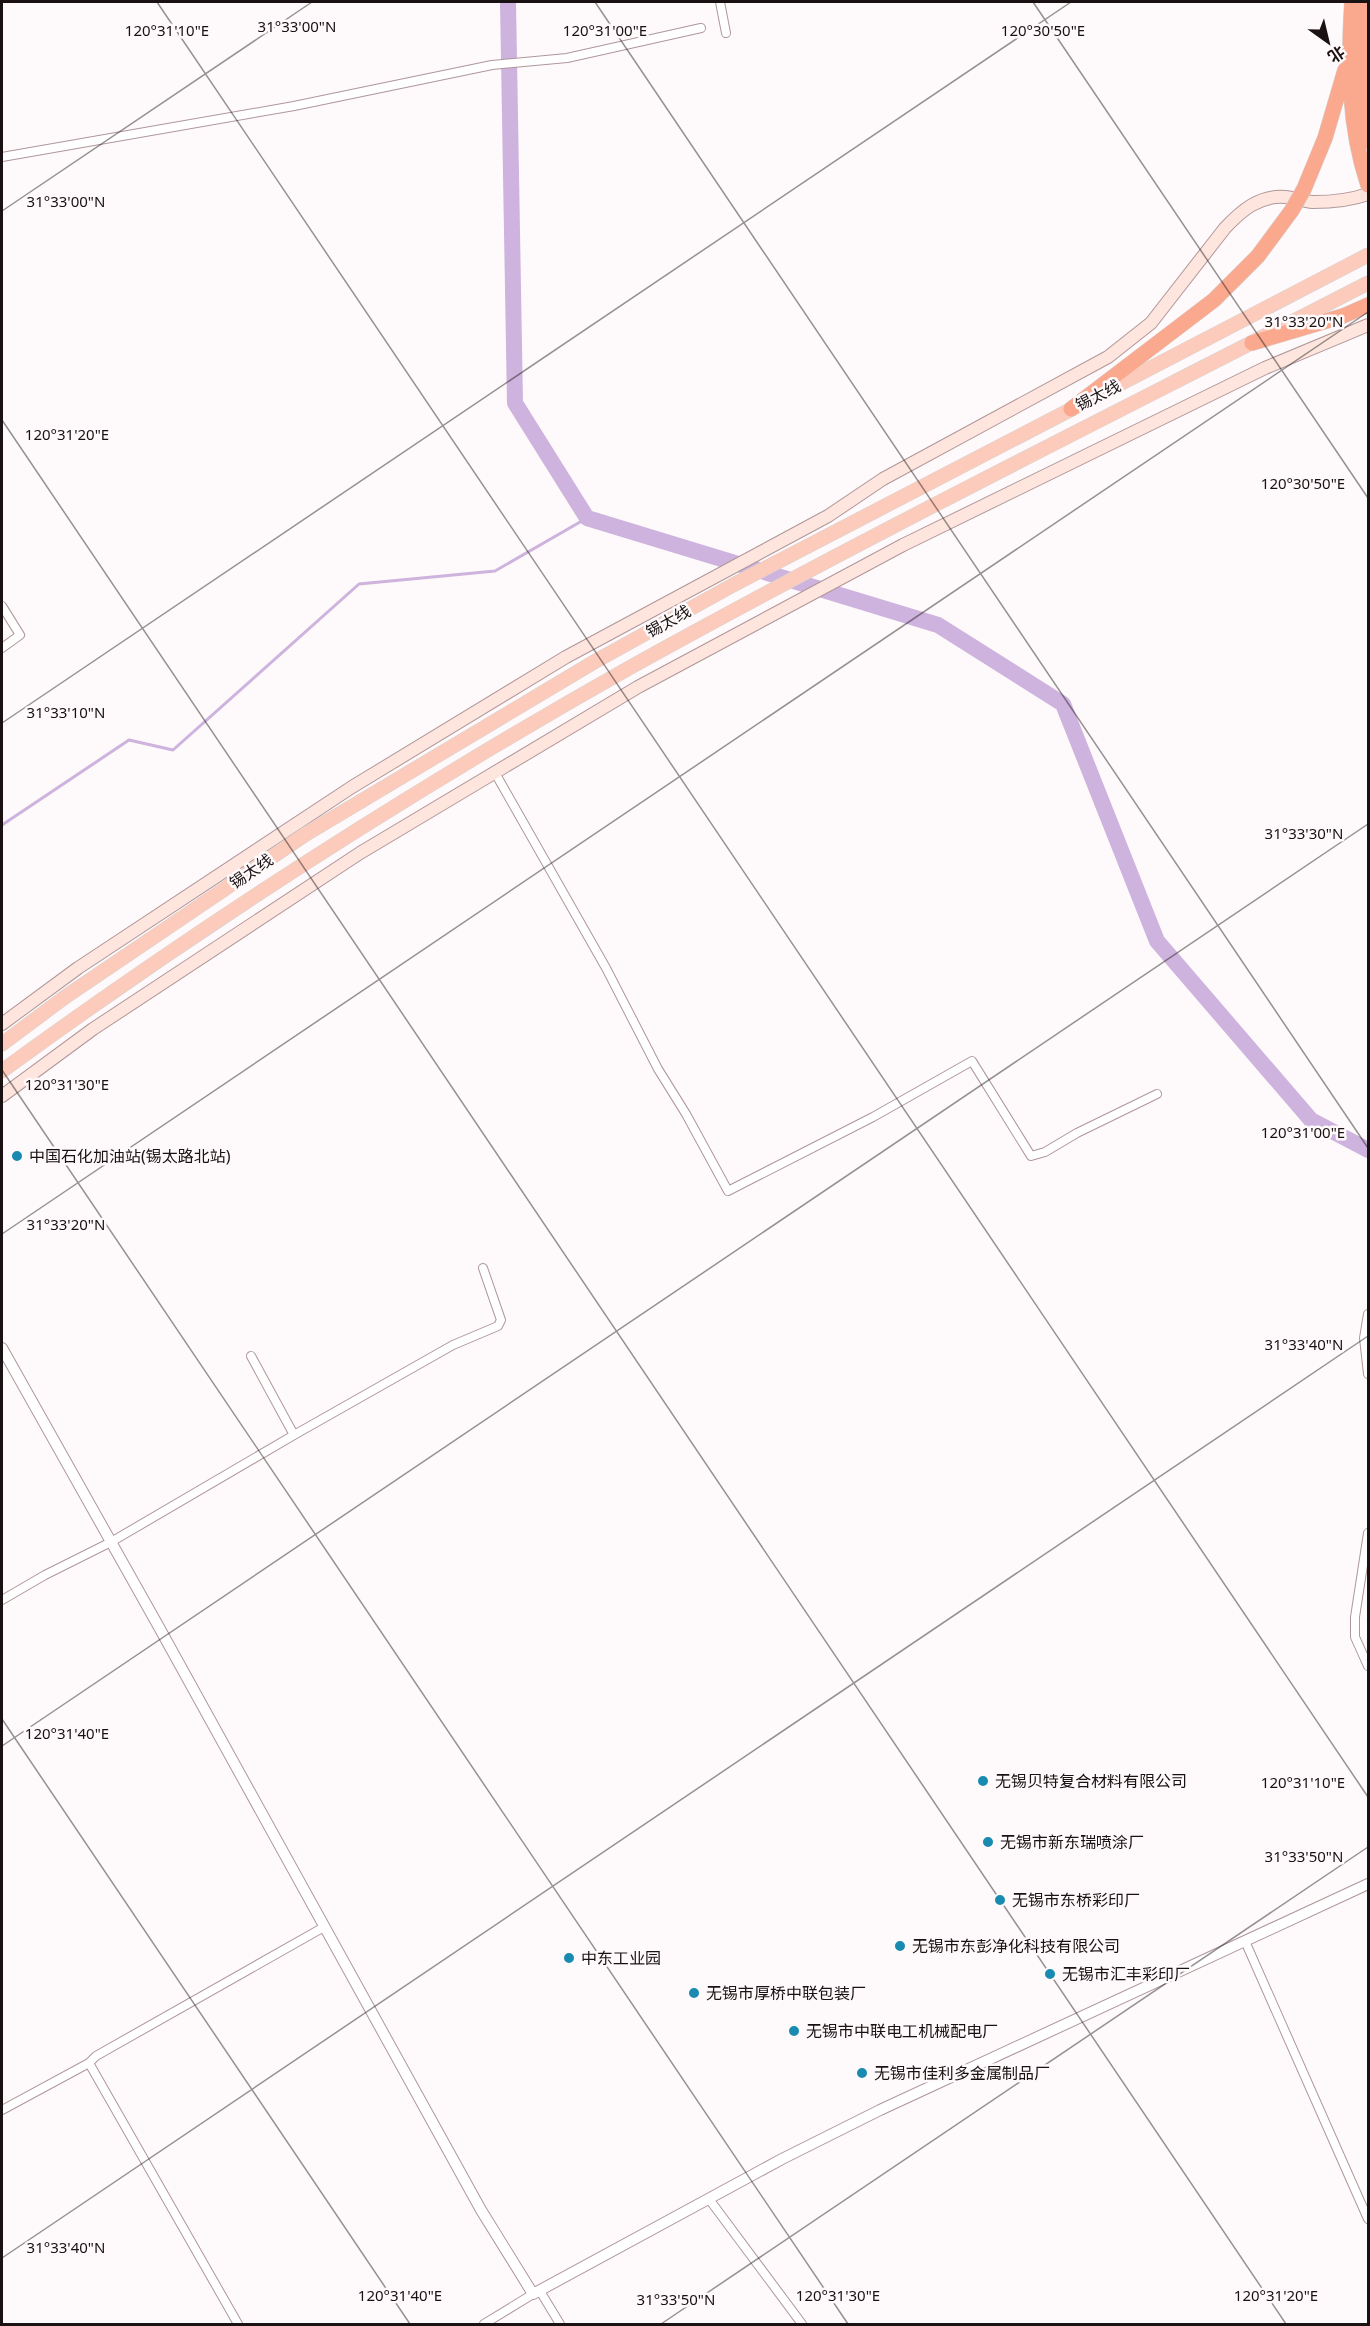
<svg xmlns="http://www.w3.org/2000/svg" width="1370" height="2326" font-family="'Noto Sans','Noto Sans SC',sans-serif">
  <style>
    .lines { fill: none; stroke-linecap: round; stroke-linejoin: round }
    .stream { stroke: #cdb3de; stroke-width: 3 }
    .river { stroke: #cdb3de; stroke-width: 16 }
    .minor-casing { stroke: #af979a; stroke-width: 10 }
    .tertiary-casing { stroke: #af979a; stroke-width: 12 }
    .secondary-casing { stroke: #af979a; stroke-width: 14 }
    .primary-casing { stroke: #d6d4d4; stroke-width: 15 }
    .motorway-casing { stroke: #d6d4d4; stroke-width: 16 }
    .minor { stroke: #fff; stroke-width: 8 }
    .tertiary { stroke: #fff; stroke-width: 10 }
    .secondary { stroke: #fee5dd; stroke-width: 12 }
    .primary { stroke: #fccbbb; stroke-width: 14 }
    .motorway { stroke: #faa98e; stroke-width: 15 }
    .motorway-bridge-casing { stroke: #d6d4d4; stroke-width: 16; stroke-linecap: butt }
    .motorway-bridge { stroke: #faa98e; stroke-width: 15 }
    .ticks { fill: none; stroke: #191112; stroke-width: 1.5; stroke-opacity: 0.45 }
    .poi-dot { fill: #198bb0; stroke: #fef9fa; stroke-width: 2 }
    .labels { text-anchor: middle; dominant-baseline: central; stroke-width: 5; stroke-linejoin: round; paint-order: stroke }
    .street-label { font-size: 16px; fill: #191112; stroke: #fef9fa }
    .poi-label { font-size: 16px; fill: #191112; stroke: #fef9fa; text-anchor: start }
    .ticks-label { font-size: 15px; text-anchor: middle; fill: #191112; stroke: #fef9fa; stroke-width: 5; stroke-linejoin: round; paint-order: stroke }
  </style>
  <rect width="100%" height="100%" fill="#fef9fa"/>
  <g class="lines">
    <path class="stream" d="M 2,825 L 129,740 L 173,750 L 359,584 L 495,571 L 587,518"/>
    <path class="river" d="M 508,2 L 515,403 L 587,518 L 938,625 L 1063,704 L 1157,941 L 1311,1120 L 1368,1150"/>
    <g class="minor-casing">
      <path id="minor" d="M 720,2 L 726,33
        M 2,157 L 294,106 L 492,65 L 567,58 L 701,28
        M 2,606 L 20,635 L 2,648
        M 494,771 L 606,968 L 658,1069 L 686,1114 L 728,1191 L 873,1117 L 972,1061 L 1031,1156 L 1045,1152 L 1077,1133 L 1157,1094
        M 1368,1314 L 1364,1338 L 1368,1374
        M 251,1356 L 294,1435 L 453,1345 L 498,1326 L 501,1320 L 483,1268
        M 1368,1533 L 1355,1617 L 1355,1637 L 1368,1666
        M 2,1600 L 45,1575 L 111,1542 L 294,1435
        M 1245,1941 L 1368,2219
        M 89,2063 L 238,2324
        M 2,2110 L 89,2063 L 96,2056 L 324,1927
        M 709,2199 L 802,2324
        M 540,2291 L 560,2324
        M 484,2324 L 533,2294"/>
    </g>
    <g class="tertiary-casing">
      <path id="tertiary" d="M 2,1348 L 160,1629 L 481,2210 L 533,2294 L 782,2159 L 880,2110 L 1368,1884"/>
    </g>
    <g class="secondary-casing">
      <path id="secondary" d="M 2,1024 L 78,968 L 352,787 L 566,657 L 828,516 L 883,479 L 1108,357 L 1151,323 L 1225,228 C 1241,211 1259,195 1285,197 C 1294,198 1303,201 1313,202 C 1331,202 1351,200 1368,194
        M 2,1096 L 93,1029 L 360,853 L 638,687 L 903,545 L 1265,368 L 1368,325"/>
    </g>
    <g class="primary-casing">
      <path id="primary" d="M 2,1044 L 65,997 L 306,834 L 594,662 L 733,585 L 1368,255
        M 2,1071 C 202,925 413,790 629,668 C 872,533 1122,410 1368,283"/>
    </g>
    <g class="motorway-casing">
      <path id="motorway" d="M 1352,2 C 1348,63 1348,125 1368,185
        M 1366,2 C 1360,47 1359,96 1368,141
        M 1304,189 L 1325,138 L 1345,70
        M 1252,343 L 1343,316 L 1368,305
        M 1071,409 L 1214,300 L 1258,256 L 1292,210"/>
    </g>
    <use href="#minor" class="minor"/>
    <use href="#tertiary" class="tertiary"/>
    <use href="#secondary" class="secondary"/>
    <use href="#primary" class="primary"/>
    <use href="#motorway" class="motorway"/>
    <g class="motorway-bridge-casing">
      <path id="motorway-bridge" d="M 1292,210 L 1304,189"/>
    </g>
    <use href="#motorway-bridge" class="motorway-bridge"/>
  </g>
  <path class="ticks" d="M 157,2 L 1368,1797M 595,2 L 1368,1148M 1033,2 L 1368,498M 2,211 L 312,2M 2,420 L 1286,2324M 2,723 L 1071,2M 2,1070 L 848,2324M 2,1234 L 1368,312M 2,1719 L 410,2324M 2,1746 L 1368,824M 2,2258 L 1368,1336M 661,2324 L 1368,1847"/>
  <g class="poi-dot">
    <circle cx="17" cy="1156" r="6"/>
    <circle cx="983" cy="1781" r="6"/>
    <circle cx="988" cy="1842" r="6"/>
    <circle cx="1000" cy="1900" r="6"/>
    <circle cx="900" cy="1946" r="6"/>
    <circle cx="569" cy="1958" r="6"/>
    <circle cx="1050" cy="1974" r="6"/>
    <circle cx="694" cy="1993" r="6"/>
    <circle cx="794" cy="2031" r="6"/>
    <circle cx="862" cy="2073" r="6"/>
  </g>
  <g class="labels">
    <g class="street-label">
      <text transform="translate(1098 395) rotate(-27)">锡太线</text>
      <text transform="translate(668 621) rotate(-29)">锡太线</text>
      <text transform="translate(251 871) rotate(-34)">锡太线</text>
    </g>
    <g class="poi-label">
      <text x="29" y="1156">中国石化加油站(锡太路北站)</text>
      <text x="995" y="1781">无锡贝特复合材料有限公司</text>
      <text x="1000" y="1842">无锡市新东瑞喷涂厂</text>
      <text x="1012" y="1900">无锡市东桥彩印厂</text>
      <text x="912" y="1946">无锡市东彭净化科技有限公司</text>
      <text x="581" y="1958">中东工业园</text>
      <text x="1062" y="1974">无锡市汇丰彩印厂</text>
      <text x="706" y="1993">无锡市厚桥中联包装厂</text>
      <text x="806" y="2031">无锡市中联电工机械配电厂</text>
      <text x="874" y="2073">无锡市佳利多金属制品厂</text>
    </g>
  </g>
  <g class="ticks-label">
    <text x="297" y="32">31°33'00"N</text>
    <text x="167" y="36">120°31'10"E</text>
    <text x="605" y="36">120°31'00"E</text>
    <text x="1043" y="36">120°30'50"E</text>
    <text x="66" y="207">31°33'00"N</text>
    <text x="1304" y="327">31°33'20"N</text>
    <text x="67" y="440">120°31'20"E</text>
    <text x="1303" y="489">120°30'50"E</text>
    <text x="66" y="718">31°33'10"N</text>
    <text x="1304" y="839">31°33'30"N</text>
    <text x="67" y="1090">120°31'30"E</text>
    <text x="1303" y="1138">120°31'00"E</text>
    <text x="66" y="1230">31°33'20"N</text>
    <text x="1304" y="1350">31°33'40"N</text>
    <text x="67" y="1739">120°31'40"E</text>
    <text x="1303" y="1788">120°31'10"E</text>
    <text x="1304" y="1862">31°33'50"N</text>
    <text x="66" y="2253">31°33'40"N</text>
    <text x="400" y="2301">120°31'40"E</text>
    <text x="838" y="2301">120°31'30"E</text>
    <text x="1276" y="2301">120°31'20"E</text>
    <text x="676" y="2305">31°33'50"N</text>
  </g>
  <rect width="1370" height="2326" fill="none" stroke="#191112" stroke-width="6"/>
  <g transform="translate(1328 42) rotate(146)" stroke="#fef9fa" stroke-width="4.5" paint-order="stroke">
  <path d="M0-4.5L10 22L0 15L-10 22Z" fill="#191112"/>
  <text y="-9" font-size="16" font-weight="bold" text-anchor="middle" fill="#191112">北</text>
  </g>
</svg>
